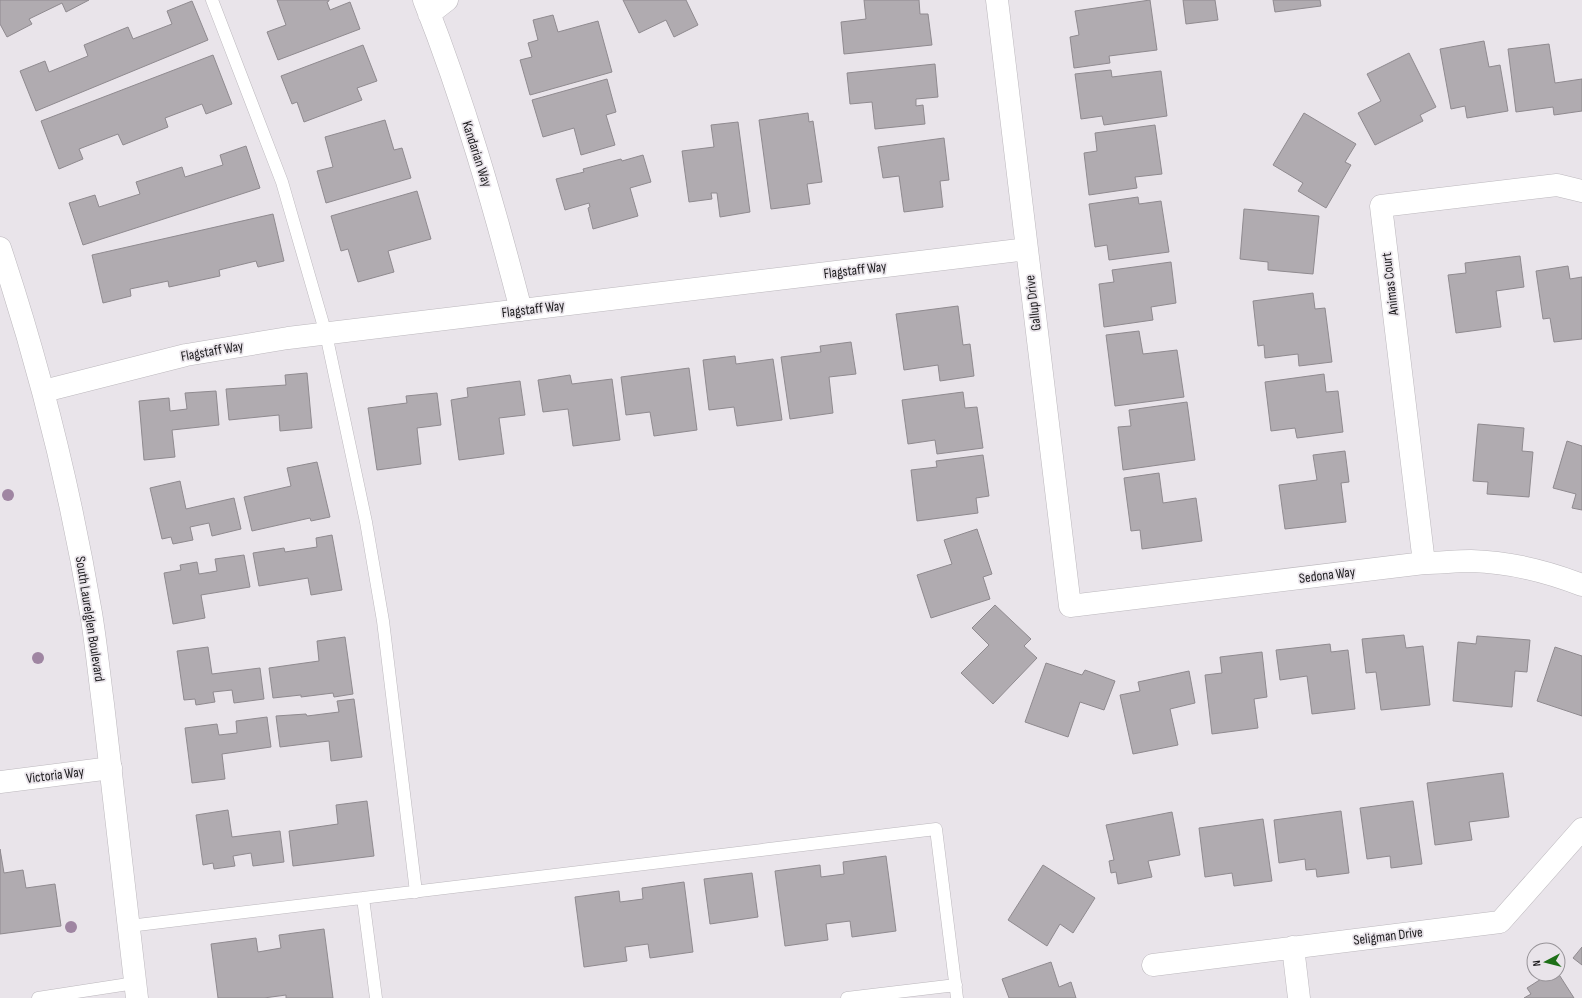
<svg xmlns="http://www.w3.org/2000/svg" width="1582" height="998" font-family="'Sofia Sans Condensed',sans-serif">
  <style>
    .building { fill: #b0abb0; stroke: #8f8a8f }
    .lines { fill: none; stroke-linecap: round; stroke-linejoin: round }
    .lane-casing { stroke: #bcb8bd; stroke-width: 13 }
    .street-casing { stroke: #bcb8bd; stroke-width: 23 }
    .secondary-casing { stroke: #bcb8bd; stroke-width: 23 }
    .lane { stroke: #fff; stroke-width: 12 }
    .street { stroke: #fff; stroke-width: 22 }
    .secondary { stroke: #fff; stroke-width: 22 }
    .tree { fill: #9f85a2 }
    .labels { text-anchor: middle; dominant-baseline: central; stroke-width: 3.5; stroke-linejoin: round; paint-order: stroke }
    .street-label { font-size: 14px; fill: #1b1a1c; stroke: #e9e4ea }
  </style>
  <rect width="100%" height="100%" fill="#e9e4ea"/>
  <path class="building" d="M 0,0 L 89,0 L 66,12 L 62,3 L 29,19 L 32,24 L 7,37 L 0,24 Z
    M 277,0 L 329,0 L 329,1 L 327,2 L 330,10 L 350,2 L 360,29 L 278,60 L 267,32 L 286,25 Z
    M 623,0 L 686,0 L 698,25 L 674,37 L 666,20 L 639,33 Z
    M 864,0 L 919,0 L 920,14 L 928,14 L 932,45 L 844,54 L 841,22 L 866,19 Z
    M 1150,0 L 1157,50 L 1109,56 L 1110,63 L 1074,68 L 1070,37 L 1079,35 L 1075,11 Z
    M 1183,0 L 1215,0 L 1218,20 L 1186,24 Z
    M 1273,0 L 1320,0 L 1321,6 L 1275,12 Z
    M 192,1 L 208,40 L 36,111 L 20,71 L 45,61 L 49,72 L 88,56 L 84,45 L 128,27 L 133,39 L 172,24 L 167,11 Z
    M 553,15 L 558,32 L 598,21 L 612,72 L 530,95 L 520,60 L 532,57 L 528,43 L 538,40 L 533,20 Z
    M 1484,41 L 1489,67 L 1500,65 L 1508,111 L 1467,118 L 1465,106 L 1451,109 L 1440,49 Z
    M 1549,44 L 1555,83 L 1582,79 L 1582,111 L 1554,115 L 1553,107 L 1516,112 L 1508,49 Z
    M 363,45 L 377,81 L 357,88 L 362,100 L 304,122 L 297,102 L 292,104 L 281,76 Z
    M 1409,53 L 1436,107 L 1420,115 L 1423,121 L 1375,145 L 1358,113 L 1381,101 L 1367,74 Z
    M 213,55 L 232,104 L 206,114 L 202,104 L 165,118 L 168,127 L 123,145 L 118,134 L 79,149 L 83,159 L 59,169 L 41,121 Z
    M 935,64 L 938,97 L 916,99 L 916,106 L 923,105 L 925,124 L 875,129 L 872,102 L 850,104 L 847,73 Z
    M 1111,70 L 1112,77 L 1161,71 L 1167,116 L 1104,125 L 1102,116 L 1081,119 L 1075,74 Z
    M 607,79 L 616,112 L 606,115 L 615,145 L 581,155 L 574,128 L 543,137 L 532,100 Z
    M 808,113 L 809,122 L 813,121 L 822,182 L 807,184 L 810,204 L 771,209 L 759,120 Z
    M 1304,113 L 1356,144 L 1345,162 L 1351,165 L 1326,208 L 1298,191 L 1303,183 L 1273,165 Z
    M 385,120 L 394,150 L 402,148 L 411,178 L 326,203 L 317,171 L 333,167 L 325,137 Z
    M 738,122 L 750,212 L 720,217 L 717,193 L 711,193 L 712,199 L 689,202 L 682,151 L 714,147 L 711,125 Z
    M 1155,125 L 1162,174 L 1135,177 L 1137,188 L 1089,195 L 1084,153 L 1097,151 L 1095,133 Z
    M 944,138 L 949,180 L 940,181 L 943,207 L 904,212 L 899,176 L 883,178 L 878,147 Z
    M 246,146 L 260,188 L 83,245 L 69,203 L 95,195 L 99,207 L 140,194 L 136,182 L 182,167 L 185,177 L 223,165 L 220,155 Z
    M 643,155 L 651,182 L 630,188 L 638,216 L 593,229 L 588,208 L 590,207 L 589,203 L 565,210 L 556,179 L 584,172 L 583,169 L 621,159 L 622,161 Z
    M 417,191 L 431,239 L 388,251 L 394,272 L 358,282 L 348,249 L 341,251 L 331,216 Z
    M 1138,197 L 1139,204 L 1161,201 L 1169,252 L 1109,260 L 1107,245 L 1095,247 L 1089,204 Z
    M 1244,209 L 1319,216 L 1313,274 L 1268,270 L 1268,262 L 1240,259 Z
    M 273,214 L 284,261 L 258,267 L 256,261 L 219,270 L 220,276 L 169,287 L 168,281 L 130,289 L 131,296 L 103,303 L 92,255 Z
    M 1520,256 L 1524,287 L 1496,291 L 1501,327 L 1456,333 L 1448,275 L 1466,273 L 1465,263 Z
    M 1171,262 L 1176,303 L 1151,307 L 1153,320 L 1104,327 L 1099,284 L 1114,282 L 1112,270 Z
    M 1568,266 L 1570,279 L 1582,277 L 1582,339 L 1554,342 L 1550,318 L 1543,319 L 1536,271 Z
    M 1313,293 L 1315,309 L 1325,308 L 1332,362 L 1299,366 L 1298,354 L 1265,358 L 1264,345 L 1258,346 L 1253,301 Z
    M 958,306 L 963,345 L 970,344 L 974,376 L 940,381 L 938,365 L 904,370 L 896,314 Z
    M 1139,331 L 1143,354 L 1177,350 L 1184,397 L 1115,406 L 1106,335 Z
    M 851,342 L 856,374 L 829,377 L 833,413 L 790,419 L 781,357 L 821,352 L 820,346 Z
    M 735,356 L 736,364 L 773,359 L 782,420 L 737,426 L 734,407 L 709,410 L 703,360 Z
    M 689,368 L 697,430 L 654,436 L 650,412 L 626,415 L 621,377 Z
    M 307,373 L 312,428 L 280,431 L 279,415 L 229,420 L 226,389 L 286,385 L 285,375 Z
    M 1324,374 L 1326,392 L 1338,391 L 1343,432 L 1297,438 L 1295,428 L 1271,431 L 1265,382 Z
    M 570,375 L 572,384 L 612,379 L 620,440 L 573,446 L 568,409 L 543,412 L 538,380 Z
    M 520,381 L 525,415 L 499,418 L 504,454 L 459,460 L 451,400 L 468,397 L 467,388 Z
    M 216,391 L 219,425 L 172,430 L 175,457 L 144,460 L 139,401 L 169,398 L 170,411 L 187,409 L 185,393 Z
    M 963,392 L 965,408 L 977,407 L 983,448 L 937,454 L 935,440 L 908,444 L 902,400 Z
    M 437,393 L 441,425 L 417,428 L 421,464 L 377,470 L 368,408 L 407,403 L 406,396 Z
    M 1187,402 L 1195,460 L 1123,470 L 1118,427 L 1131,426 L 1129,410 Z
    M 1478,424 L 1524,428 L 1522,451 L 1533,452 L 1529,497 L 1487,494 L 1488,482 L 1473,481 Z
    M 1567,441 L 1582,446 L 1582,510 L 1572,508 L 1576,494 L 1553,488 Z
    M 1345,451 L 1349,482 L 1341,483 L 1346,522 L 1285,529 L 1279,485 L 1317,480 L 1313,455 Z
    M 983,455 L 989,496 L 976,498 L 978,513 L 917,521 L 911,470 L 937,467 L 936,461 Z
    M 317,462 L 330,517 L 311,521 L 310,518 L 252,531 L 244,497 L 291,486 L 287,468 Z
    M 1159,473 L 1163,503 L 1196,498 L 1202,541 L 1142,549 L 1140,530 L 1131,531 L 1124,478 Z
    M 180,481 L 186,509 L 234,498 L 241,529 L 212,536 L 209,523 L 190,527 L 193,540 L 173,544 L 171,537 L 162,539 L 150,488 Z
    M 977,529 L 992,574 L 983,577 L 990,599 L 931,618 L 917,575 L 952,564 L 944,540 Z
    M 332,535 L 342,590 L 311,595 L 308,578 L 259,586 L 253,553 L 284,548 L 285,552 L 317,547 L 316,538 Z
    M 244,555 L 250,587 L 201,595 L 205,618 L 173,624 L 164,573 L 181,570 L 180,565 L 197,562 L 199,574 L 217,571 L 215,559 Z
    M 995,605 L 1031,639 L 1024,646 L 1037,658 L 993,704 L 961,673 L 989,645 L 972,628 Z
    M 1404,635 L 1406,648 L 1423,646 L 1430,705 L 1381,710 L 1376,672 L 1366,673 L 1362,639 Z
    M 1477,636 L 1530,640 L 1527,672 L 1515,671 L 1512,707 L 1453,701 L 1458,642 L 1476,644 Z
    M 345,637 L 353,694 L 334,697 L 333,693 L 301,697 L 301,695 L 273,698 L 269,668 L 319,661 L 317,641 Z
    M 1330,644 L 1331,652 L 1348,650 L 1355,709 L 1312,714 L 1307,676 L 1280,680 L 1276,650 Z
    M 208,647 L 212,674 L 260,668 L 264,699 L 234,703 L 232,690 L 213,692 L 215,702 L 196,705 L 195,699 L 184,700 L 177,651 Z
    M 1555,647 L 1582,656 L 1582,716 L 1537,701 Z
    M 1262,652 L 1267,697 L 1254,699 L 1258,728 L 1212,734 L 1205,675 L 1222,673 L 1220,657 Z
    M 1046,663 L 1082,675 L 1085,670 L 1115,681 L 1104,710 L 1080,702 L 1068,737 L 1025,722 Z
    M 1189,671 L 1195,703 L 1170,709 L 1178,745 L 1133,754 L 1120,695 L 1140,691 L 1138,682 Z
    M 354,699 L 362,757 L 331,761 L 329,741 L 280,747 L 276,716 L 306,714 L 307,716 L 339,712 L 337,701 Z
    M 267,717 L 271,747 L 222,754 L 225,779 L 192,783 L 185,728 L 217,724 L 219,735 L 237,733 L 236,721 Z
    M 1503,773 L 1509,817 L 1469,822 L 1472,840 L 1435,845 L 1427,783 Z
    M 367,801 L 374,856 L 293,866 L 289,831 L 338,824 L 336,805 Z
    M 1413,801 L 1422,864 L 1391,868 L 1390,856 L 1367,859 L 1360,808 Z
    M 228,810 L 232,837 L 280,831 L 284,862 L 253,866 L 251,853 L 233,856 L 235,866 L 214,869 L 213,863 L 203,865 L 196,815 Z
    M 1341,811 L 1349,873 L 1317,877 L 1316,869 L 1306,870 L 1305,859 L 1279,863 L 1274,820 Z
    M 1172,812 L 1180,855 L 1148,861 L 1152,877 L 1118,884 L 1116,872 L 1111,873 L 1109,861 L 1114,860 L 1106,825 Z
    M 1263,819 L 1272,881 L 1234,886 L 1232,873 L 1205,877 L 1199,828 Z
    M 0,849 L 4,873 L 23,870 L 26,888 L 55,884 L 61,926 L 0,934 Z
    M 886,856 L 896,931 L 852,937 L 850,921 L 826,924 L 828,940 L 785,946 L 775,871 L 820,865 L 821,877 L 844,874 L 843,862 Z
    M 1043,865 L 1095,898 L 1073,933 L 1060,924 L 1047,946 L 1008,920 Z
    M 752,873 L 758,917 L 710,924 L 704,879 Z
    M 684,882 L 693,952 L 650,958 L 648,944 L 625,947 L 627,961 L 584,967 L 575,897 L 619,891 L 620,902 L 643,899 L 642,888 Z
    M 324,929 L 333,998 L 286,998 L 286,995 L 264,998 L 218,998 L 211,944 L 256,938 L 258,952 L 281,948 L 279,935 Z
    M 1582,947 L 1582,965 L 1573,958 Z
    M 1051,962 L 1059,987 L 1071,982 L 1076,998 L 1009,998 L 1002,979 Z
    M 1558,973 L 1574,998 L 1524,998 L 1531,994 L 1527,988 L 1549,974 Z"/>
  <g class="lines">
    <g class="lane-casing">
      <path id="lane" d="M 212,0 L 282,182 L 326,334 L 366,522 L 383,621 L 416,892
        M 363,898 L 376,998
        M 129,926 L 936,829 L 957,998
        M 38,998 L 135,983
        M 847,998 L 956,985"/>
    </g>
    <g class="street-casing">
      <path id="street" d="M 424,0 C 464,101 494,206 521,310
        M 997,0 L 1070,606 L 1424,563 C 1440,563 1455,561 1471,561 C 1509,562 1546,571 1582,585
        M 429,14 L 447,0
        M 44,391 L 186,355 L 288,338 L 1027,249
        M 1424,563 L 1381,206 L 1557,185 L 1582,191
        M 0,782 L 111,768
        M 1293,947 L 1299,998
        M 1153,965 L 1500,922 L 1582,829"/>
    </g>
    <g class="secondary-casing">
      <path id="secondary" d="M 0,248 C 40,368 70,489 91,613 C 96,643 99,674 103,704 C 115,802 125,900 137,998"/>
    </g>
    <use href="#lane" class="lane"/>
    <use href="#street" class="street"/>
    <use href="#secondary" class="secondary"/>
  </g>
  <g class="tree">
    <circle cx="8" cy="495" r="6"/>
    <circle cx="38" cy="658" r="6"/>
    <circle cx="71" cy="927" r="6"/>
  </g>
  <g class="labels">
    <g class="street-label">
      <text transform="translate(477 154) rotate(72)">Kandarian Way</text>
      <text transform="translate(855 270) rotate(-7)">Flagstaff Way</text>
      <text transform="translate(1390 284) rotate(-97)">Animas Court</text>
      <text transform="translate(1033 303) rotate(-97)">Gallup Drive</text>
      <text transform="translate(533 309) rotate(-7)">Flagstaff Way</text>
      <text transform="translate(212 351) rotate(-10)">Flagstaff Way</text>
      <text transform="translate(1327 575) rotate(-7)">Sedona Way</text>
      <text transform="translate(90 619) rotate(81)">South Laurelglen Boulevard</text>
      <text transform="translate(55 775) rotate(-7)">Victoria Way</text>
      <text transform="translate(1388 936) rotate(-7)">Seligman Drive</text>
    </g>
  </g>
  <g transform="translate(1546 962) rotate(263)"><circle r="19" fill="#e9e4ea" stroke="#979398"/>
  <path d="M0-3L7 15L0 10L-7 15Z" fill="#1e7018"/>
  <text y="-6" font-size="11" font-weight="bold" text-anchor="middle" fill="#1b1a1c">N</text>
  </g>
</svg>
